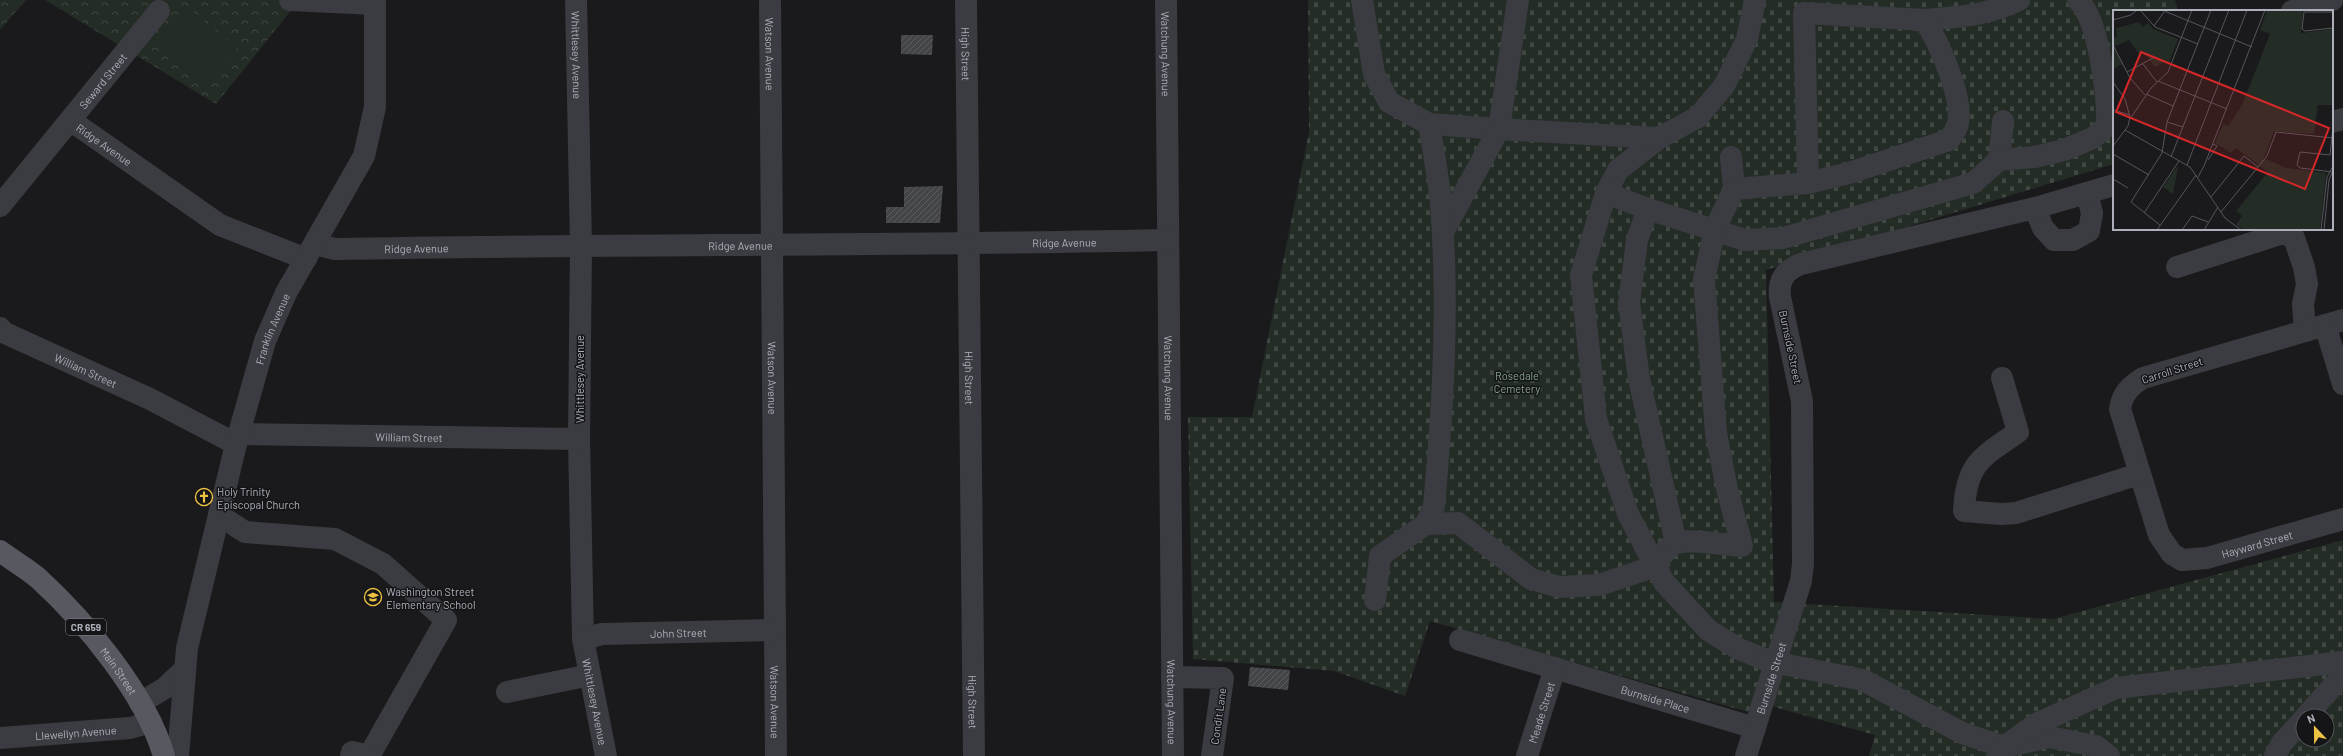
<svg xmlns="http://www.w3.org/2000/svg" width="2343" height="756" font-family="Barlow,sans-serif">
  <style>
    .cemetery { fill: url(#cemetery-stones); fill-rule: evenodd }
    .park { fill: url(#park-crowns) }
    .pitch { fill: #242c26 }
    .building { fill: url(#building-hatch) }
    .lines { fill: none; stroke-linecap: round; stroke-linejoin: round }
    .minor { stroke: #3b3c41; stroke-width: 22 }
    .major { stroke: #575860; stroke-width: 22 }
    .minor-bridge { stroke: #3b3c41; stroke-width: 22 }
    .labels { text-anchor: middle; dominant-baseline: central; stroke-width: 3; stroke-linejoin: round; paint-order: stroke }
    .shield { fill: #151517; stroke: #7f828a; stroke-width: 1 }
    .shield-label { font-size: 10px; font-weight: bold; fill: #adb0bb }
    .street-label { font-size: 11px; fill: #adb0bb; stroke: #151517 }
    .park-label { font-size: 11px; fill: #85a589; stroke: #151517 }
    .poi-label { font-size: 11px; fill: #adb0bb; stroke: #151517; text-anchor: start }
    .inset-road { fill: none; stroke: #55565c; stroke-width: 1 }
    .view { fill: #d62828; fill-opacity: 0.15; stroke: #d62828; stroke-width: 2 }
    .inset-edge { fill: none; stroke: #adb0bb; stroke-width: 2 }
  </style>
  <defs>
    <pattern id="cemetery-stones" width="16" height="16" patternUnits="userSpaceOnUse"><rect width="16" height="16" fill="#242c26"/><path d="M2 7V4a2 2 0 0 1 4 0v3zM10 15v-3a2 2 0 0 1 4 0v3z" fill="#414844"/></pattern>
    <pattern id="park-crowns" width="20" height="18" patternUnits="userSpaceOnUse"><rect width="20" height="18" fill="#242c26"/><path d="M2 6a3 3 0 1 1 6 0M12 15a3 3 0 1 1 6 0" fill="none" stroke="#414844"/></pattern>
    <pattern id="building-hatch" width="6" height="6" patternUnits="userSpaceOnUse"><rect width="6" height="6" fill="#444549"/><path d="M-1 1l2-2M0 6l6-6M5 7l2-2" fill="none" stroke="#5c5d61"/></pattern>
  </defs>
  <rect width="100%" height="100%" fill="#1a1a1c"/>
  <path class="cemetery" d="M 1308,0 L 2175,0 L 2178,11 L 2114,11 L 2114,164 L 1766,270 L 1774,602 L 2053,619 L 2343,540 L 2343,756 L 1869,756 L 1875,735 L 1753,701 L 1748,712 L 1430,621 L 1405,696 L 1334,671 L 1193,659 L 1188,417 L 1252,417 L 1309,132 ZM 2303,716 L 2327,716 L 2327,740 L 2303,740 Z"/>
  <path class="park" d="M 0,0 L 26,0 L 0,30 Z
    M 45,0 L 335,0 L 293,8 L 216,104 Z"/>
  <path class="pitch" d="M 187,7 L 237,48 L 207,85 L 156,44 Z"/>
  <path class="building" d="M 901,35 L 933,35 L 932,55 L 901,54 Z
    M 943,186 L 940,223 L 886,223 L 886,207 L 904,207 L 904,187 Z
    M 1250,667 L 1290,670 L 1288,690 L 1248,686 Z"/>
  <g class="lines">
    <g class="minor">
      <path d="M 290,0 L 375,4"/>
      <path id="s1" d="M 576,0 L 581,245 L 579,439 L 583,639 L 606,756"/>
      <path id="s2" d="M 770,0 L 776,756"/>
      <path id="s3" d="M 966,0 L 974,756"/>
      <path id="s4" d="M 1166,0 L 1173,756"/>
      <path d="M 1362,0 L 1374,74 L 1389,102 L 1429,124 L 1499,129 L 1518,0"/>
      <path d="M 2292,11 L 2332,0"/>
      <path d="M 1924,20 C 1960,17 1985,16 2019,0"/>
      <path id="s5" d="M 70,120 L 220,225 L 306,259"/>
      <path d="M 2332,122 L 2343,119"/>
      <path d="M 1731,157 L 1734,189"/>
      <path d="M 1999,160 L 2003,121"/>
      <path d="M 1606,193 L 1618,170 L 1659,138"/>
      <path id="s6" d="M 0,206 L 159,11"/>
      <path d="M 2035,208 L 2043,228 L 2054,240 L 2073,240 L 2089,231 L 2092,213 L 2087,193"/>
      <path d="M 1648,209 L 1745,240 L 1783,238 L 1973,183 L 1999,160 L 2035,157 L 2064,150 L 2093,138 L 2107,126 C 2108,97 2099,20 2078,0"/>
      <path d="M 1443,232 L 1499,129 L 1659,138 L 1698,117 L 1724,86 L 1747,39 L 1755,0"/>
      <path id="s7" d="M 315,244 L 335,249 C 613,244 890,246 1167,240"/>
      <path d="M 2177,267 L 2283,233 L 2294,238 L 2304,267 L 2307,284 L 2303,304 L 2305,331"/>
      <path id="s8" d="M 2343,320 L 2143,378 C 2130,386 2122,394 2120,409 L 2159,535 L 2172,554 L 2182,560 L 2207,558 L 2343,519"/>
      <path d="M 2325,325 L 2343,384"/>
      <path id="s9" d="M 0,328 L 5,333 L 150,399 L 236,444"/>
      <path d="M 2002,378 L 2018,432 C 1982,457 1966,463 1964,511 L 2002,514 L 2016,513 L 2139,474"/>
      <path id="s10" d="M 238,434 L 579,439"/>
      <path d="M 219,515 L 245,532 L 335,539 L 383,564 L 446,620 L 369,756"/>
      <path d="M 1426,524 L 1458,523 L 1531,579 L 1559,587 L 1599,585 L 1656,566 C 1661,558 1666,546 1676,543 C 1694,538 1724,545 1742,546 L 1727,489 L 1716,433 L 1704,279 L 1715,229 L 1734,189 L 1808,183 L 1804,13 L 1924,20 C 1938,40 1966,102 1957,127 C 1955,131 1952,136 1949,140 L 1849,173 L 1808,183"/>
      <path d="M 1676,543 L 1639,379 L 1629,303 L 1637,240 L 1648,209 L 1606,193 L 1581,275 L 1596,419 L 1628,514 L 1664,582 L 1708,630 L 1739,649 L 1764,659"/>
      <path d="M 1375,600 L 1380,556 L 1426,524 L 1434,506 C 1443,406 1449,306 1441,205 C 1439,178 1433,151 1429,124"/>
      <path id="s11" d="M 583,639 L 602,634 L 775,630"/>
      <path id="s12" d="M 1460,640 L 1755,728"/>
      <path d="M 1788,665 L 1863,680 L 1962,733 L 2004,747 L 2049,737 L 2096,746 L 2109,756"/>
      <path d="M 1172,677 L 1223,678 L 1212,756"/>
      <path d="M 507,692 L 590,675"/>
      <path d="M 140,703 L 165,688 L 184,670"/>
      <path d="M 2306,716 L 2343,675"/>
      <path id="s13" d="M 0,738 L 130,728 L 151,722"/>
      <path id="s14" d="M 178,756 L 187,648 L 236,444 L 265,341 L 286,293 L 364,156 L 375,107 L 375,0"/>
      <path d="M 351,756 L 352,752 L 370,756"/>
      <path id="s15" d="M 1527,756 L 1555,668"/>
      <path id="s16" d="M 1746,756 L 1801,581 L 1803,564 L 1802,401 L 1780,297 C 1778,280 1785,270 1801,264 L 2035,208 L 2114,185"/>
      <path d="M 1998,756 L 2004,747 L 2034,725 L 2116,688 L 2343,662"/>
      <path d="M 2275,756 L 2282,743 L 2303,720"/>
    </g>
    <path class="major" id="s17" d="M 0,551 C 12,560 26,568 38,578 C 85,621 146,694 164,756"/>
    <path class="minor-bridge" d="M 1764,659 L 1788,665"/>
  </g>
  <defs>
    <g id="church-ring" transform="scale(0.9)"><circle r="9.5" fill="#151517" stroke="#edc141" stroke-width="1.5"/><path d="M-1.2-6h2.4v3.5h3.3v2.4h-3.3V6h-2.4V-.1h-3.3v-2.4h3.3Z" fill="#edc141"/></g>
    <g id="school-ring" transform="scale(0.9)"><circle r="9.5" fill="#151517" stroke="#edc141" stroke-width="1.5"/><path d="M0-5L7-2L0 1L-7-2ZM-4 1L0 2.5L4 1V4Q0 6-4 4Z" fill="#edc141"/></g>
  </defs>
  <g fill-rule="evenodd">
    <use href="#church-ring" x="204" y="497"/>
    <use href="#school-ring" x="373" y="597"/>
  </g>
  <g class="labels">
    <rect class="shield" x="66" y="619" width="40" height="16" rx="3"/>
    <g class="shield-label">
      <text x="86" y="627">CR 659</text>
    </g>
    <g class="street-label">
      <text stroke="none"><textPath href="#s2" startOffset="54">Watson Avenue</textPath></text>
      <text stroke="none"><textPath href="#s3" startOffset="54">High Street</textPath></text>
      <text stroke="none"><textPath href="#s4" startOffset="54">Watchung Avenue</textPath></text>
      <text stroke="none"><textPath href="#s1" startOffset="55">Whittlesey Avenue</textPath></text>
      <text stroke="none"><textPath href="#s6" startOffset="162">Seward Street</textPath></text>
      <text stroke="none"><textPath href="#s5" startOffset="42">Ridge Avenue</textPath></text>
      <text stroke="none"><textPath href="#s7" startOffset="750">Ridge Avenue</textPath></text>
      <text stroke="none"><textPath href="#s7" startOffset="426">Ridge Avenue</textPath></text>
      <text stroke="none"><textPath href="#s7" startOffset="102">Ridge Avenue</textPath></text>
      <text stroke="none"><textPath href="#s14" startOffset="439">Franklin Avenue</textPath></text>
      <text transform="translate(1791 347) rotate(78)">Burnside Street</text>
      <text stroke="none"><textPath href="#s9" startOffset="96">William Street</textPath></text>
      <text transform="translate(2172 370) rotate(-18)">Carroll Street</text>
      <text stroke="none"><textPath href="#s2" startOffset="378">Watson Avenue</textPath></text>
      <text stroke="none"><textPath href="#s3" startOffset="378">High Street</textPath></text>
      <text stroke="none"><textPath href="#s4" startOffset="378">Watchung Avenue</textPath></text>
      <text transform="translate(579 379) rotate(-90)">Whittlesey Avenue</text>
      <text stroke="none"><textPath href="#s10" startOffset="171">William Street</textPath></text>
      <text stroke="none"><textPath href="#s8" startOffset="492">Hayward Street</textPath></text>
      <text stroke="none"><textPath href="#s11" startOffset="96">John Street</textPath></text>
      <text stroke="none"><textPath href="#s17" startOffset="170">Main Street</textPath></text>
      <text stroke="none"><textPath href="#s16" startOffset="82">Burnside Street</textPath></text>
      <text stroke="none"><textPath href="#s12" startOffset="204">Burnside Place</textPath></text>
      <text stroke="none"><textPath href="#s1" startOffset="703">Whittlesey Avenue</textPath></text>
      <text stroke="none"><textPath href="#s2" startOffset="702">Watson Avenue</textPath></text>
      <text stroke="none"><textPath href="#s3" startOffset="702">High Street</textPath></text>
      <text stroke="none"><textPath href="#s4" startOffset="702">Watchung Avenue</textPath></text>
      <text stroke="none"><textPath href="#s15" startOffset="46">Meade Street</textPath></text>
      <text transform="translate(1218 716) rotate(-82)">Condit Lane</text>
      <text stroke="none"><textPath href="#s13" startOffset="76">Llewellyn Avenue</textPath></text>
    </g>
    <g class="park-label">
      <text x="1517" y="375">Rosedale<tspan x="1517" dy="13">Cemetery</tspan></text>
    </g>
    <g class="poi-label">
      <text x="217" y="491">Holy Trinity<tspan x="217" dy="13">Episcopal Church</tspan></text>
      <text x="386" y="591">Washington Street<tspan x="386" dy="13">Elementary School</tspan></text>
    </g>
  </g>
  <g transform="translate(2113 10)">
    <rect width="220" height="220" fill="#1a1a1c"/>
    <path d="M 154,0 L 190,0 L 188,23 L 220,19 L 220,95 L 205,95 L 201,124 L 161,121 L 151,148 L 173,158 L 213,163 L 207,220 L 131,220 L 123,215 L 129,206 L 123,201 L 155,162 L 123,138 L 118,143 L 102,133 L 110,114 L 115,116 L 129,95 L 157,24 L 147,20 Z" fill="#242c26"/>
    <path d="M 26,12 L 30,17 L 35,13 L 40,19 L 65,29 L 56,53 L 51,52 L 42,57 L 31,42 L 26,44 L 16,30 L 1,37 L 10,54 L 0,59 L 0,28 L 4,27 L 3,18 ZM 64,157 L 65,157 L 60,184 L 50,177 Z" fill="#242c26"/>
    <path class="inset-road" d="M 27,0 L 42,17 L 85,34M 49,0 L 139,37M 220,2 L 191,2 L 189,19 L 192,21 L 220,18M 0,10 L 18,5 L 24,0M 41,16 L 51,2M 0,35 L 17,68 L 32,85M 30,54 L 44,72M 14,62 L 40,48M 45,71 L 114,99M 0,72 L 12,89 L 17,107 L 15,116 L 0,136M 33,84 L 60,96M 0,100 L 17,105M 17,109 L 38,78 L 55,62 L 79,0M 54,112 L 70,117M 220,117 L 217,145 L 187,142 L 184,155 L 187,158 L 220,162M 12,120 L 77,157 L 112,208 L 128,220M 0,144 L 36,165M 58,147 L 116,0M 95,150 L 104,136 L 100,134M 74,155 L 134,0M 85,167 L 91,156 L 152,0M 0,169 L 15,178M 98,187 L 131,146 L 145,157M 108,202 L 154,146 L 163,122 L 220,128M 31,203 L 66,151M 47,215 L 18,192 L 49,143 L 54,112 L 98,0M 44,220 L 83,165M 69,220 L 79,206 L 95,212M 91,220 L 105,197M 208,220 L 214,167 L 220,156M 211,220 L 216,170 L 220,160"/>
    <path class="view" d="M 28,42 L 216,118 L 192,179 L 3,102 Z"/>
    <rect width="220" height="220" class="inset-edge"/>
  </g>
  <g transform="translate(2315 728) rotate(338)"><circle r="19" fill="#151517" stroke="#525359"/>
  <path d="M0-3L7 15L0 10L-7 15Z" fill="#edc141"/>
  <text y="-6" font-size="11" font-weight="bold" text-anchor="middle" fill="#adb0bb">N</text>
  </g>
</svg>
